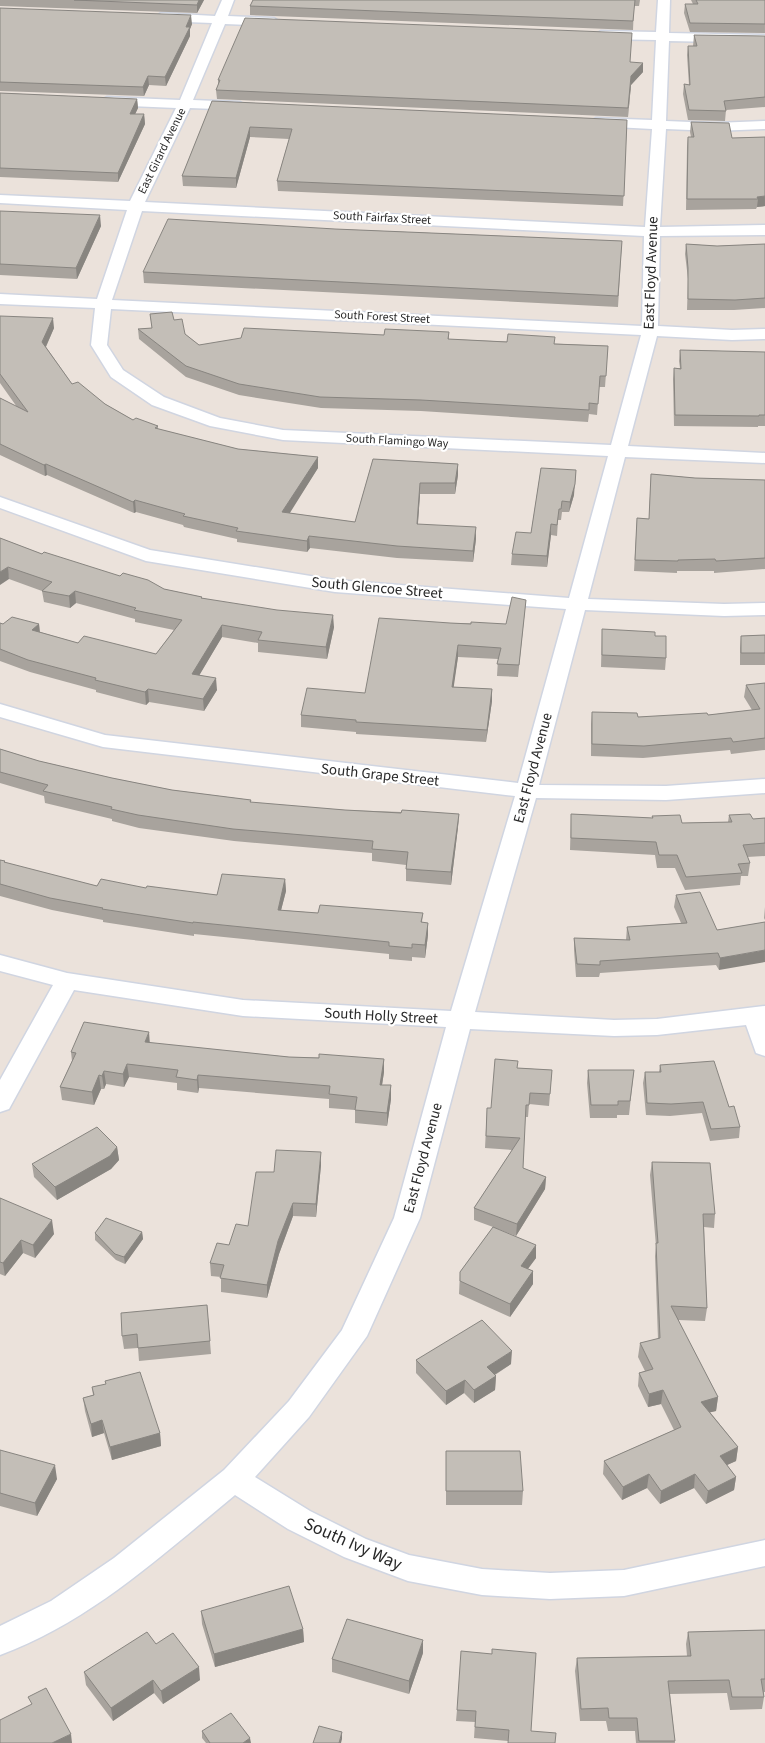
<svg xmlns="http://www.w3.org/2000/svg" width="765" height="1743" font-family="'Source Sans 3',sans-serif">
  <style>
    .lines { fill: none; stroke-linecap: round; stroke-linejoin: round }
    .street-casing { stroke: #d0d5e1; stroke-width: 3 }
    .street { fill: #fff; fill-rule: evenodd }
    .wall { fill: #a8a39d }
    .shaded-wall { fill: #888580 }
    .building { fill: #c3beb7; stroke: #888580 }
    .labels { text-anchor: middle; dominant-baseline: central; stroke-width: 4.5; stroke-linejoin: round; paint-order: stroke }
    .far-street-label { font-size: 12px; fill: #292929; stroke: #fff }
    .street-label { font-size: 15px; fill: #292929; stroke: #fff }
    .near-street-label { font-size: 18px; fill: #292929; stroke: #fff }
  </style>
  <rect width="100%" height="100%" fill="#ebe2db"/>
  <g class="lines">
    <g class="street-casing">
      <path id="street" d="M 222,0 L 234,0 L 228,16 L 274,18 L 280,22 L 274,26 L 225,24 L 193,100 L 240,102 L 247,106 L 240,110 L 190,108 L 145,202 L 645,227 L 652,129 L 596,126 L 589,122 L 596,118 L 652,120 L 656,40 L 601,39 L 594,35 L 601,31 L 656,32 L 658,0 L 670,0 L 669,33 L 765,35 L 765,43 L 669,41 L 666,121 L 715,123 L 765,121 L 765,129 L 715,131 L 666,129 L 660,227 L 765,225 L 765,235 L 660,236 L 658,326 L 732,330 L 765,329 L 765,339 L 732,340 L 657,336 L 628,446 L 765,453 L 765,463 L 625,457 L 588,599 L 724,604 L 765,603 L 765,615 L 724,616 L 585,610 L 539,785 L 666,786 L 765,779 L 765,793 L 666,800 L 536,798 L 475,1012 L 614,1020 L 657,1019 L 765,1006 L 765,1056 L 756,1053 L 746,1025 L 657,1035 L 614,1036 L 470,1029 L 420,1218 L 367,1336 L 309,1417 L 255,1477 L 310,1511 L 366,1539 L 409,1555 L 482,1569 L 550,1573 L 624,1570 L 765,1540 L 765,1566 L 624,1596 L 550,1599 L 482,1595 L 408,1581 L 344,1557 L 288,1529 L 235,1495 C 162,1555 90,1622 0,1655 L 0,1626 L 51,1601 L 114,1558 L 224,1470 L 289,1401 L 342,1330 L 394,1218 L 446,1027 L 243,1016 L 74,990 L 9,1109 L 0,1112 L 0,1080 L 53,985 L 0,971 L 0,955 L 67,973 L 243,1000 L 451,1011 L 515,796 L 103,747 L 0,717 L 0,704 L 105,735 L 518,783 L 566,609 L 335,592 L 146,561 L 0,508 L 0,497 L 150,550 L 335,580 L 569,598 L 608,456 L 283,440 L 210,426 L 152,405 L 111,377 L 91,345 L 95,308 L 0,304 L 0,294 L 97,299 L 127,210 L 0,203 L 0,195 L 130,201 L 176,108 L 107,105 L 100,101 L 107,97 L 180,100 L 212,23 L 161,21 L 155,17 L 161,13 L 215,16 ZM 142,211 L 644,236 L 642,326 L 112,300 ZM 111,309 L 641,335 L 611,445 L 283,430 L 220,418 L 164,397 L 123,370 L 107,345 Z"/>
    </g>
    <use href="#street" class="street"/>
  </g>
  <path class="wall" d="M 0,0 L 204,0 L 197,13 L 0,6 Z
    M 253,0 L 640,0 L 639,6 L 634,6 L 633,30 L 250,15 L 250,6 Z
    M 691,0 L 765,0 L 765,33 L 690,32 L 684,13 L 685,4 L 693,4 Z
    M 0,8 L 192,24 L 190,29 L 190,36 L 166,86 L 149,85 L 144,96 L 0,91 Z
    M 694,35 L 765,36 L 765,107 L 726,110 L 725,121 L 688,120 L 683,94 L 684,84 L 689,85 L 687,55 L 688,46 L 693,46 Z
    M 630,62 L 643,72 L 631,85 L 628,117 L 217,99 L 216,90 L 218,86 L 218,80 Z
    M 0,93 L 137,99 L 138,108 L 135,114 L 144,114 L 145,124 L 118,182 L 0,177 Z
    M 212,101 L 627,120 L 623,206 L 278,191 L 277,181 L 289,139 L 250,137 L 236,188 L 183,186 L 182,176 Z
    M 691,122 L 732,138 L 765,137 L 765,206 L 757,207 L 756,209 L 686,210 L 687,147 L 688,137 L 691,137 L 690,132 Z
    M 0,211 L 101,226 L 77,279 L 0,275 Z
    M 335,229 L 622,241 L 618,307 L 144,283 L 143,272 Z
    M 686,244 L 717,246 L 765,244 L 765,308 L 734,310 L 687,310 L 688,279 L 685,254 Z
    M 150,314 L 174,320 L 185,334 L 199,345 L 449,332 L 449,339 L 608,346 L 605,387 L 599,387 L 597,415 L 589,414 L 588,422 L 421,411 L 321,408 L 239,395 L 186,377 L 139,339 L 138,329 L 152,328 Z
    M 0,316 L 54,328 L 46,347 L 72,384 L 105,404 L 133,420 L 158,426 L 158,429 L 238,449 L 318,457 L 318,468 L 289,513 L 355,522 L 373,459 L 458,464 L 458,475 L 455,494 L 420,494 L 418,524 L 476,539 L 473,562 L 397,558 L 310,548 L 307,552 L 237,542 L 237,539 L 184,527 L 183,525 L 136,512 L 134,513 L 47,475 L 45,476 L 0,455 L 0,398 L 17,407 L 0,383 Z
    M 680,350 L 765,352 L 765,426 L 758,426 L 758,427 L 674,426 L 673,379 L 674,368 L 680,368 L 679,361 Z
    M 541,468 L 574,495 L 569,512 L 562,512 L 561,520 L 558,520 L 557,536 L 551,535 L 547,567 L 511,565 L 512,554 L 531,533 Z
    M 651,474 L 695,478 L 765,480 L 765,569 L 714,573 L 714,571 L 677,571 L 677,573 L 634,571 L 637,518 L 649,519 Z
    M 0,538 L 42,554 L 164,589 L 202,597 L 202,598 L 334,627 L 327,659 L 258,652 L 258,643 L 222,637 L 199,675 L 217,690 L 204,711 L 149,702 L 146,705 L 96,692 L 96,690 L 30,672 L 0,661 L 0,623 L 3,624 L 39,624 L 40,632 L 78,643 L 156,654 L 174,630 L 135,622 L 135,619 L 76,603 L 70,608 L 44,602 L 42,591 L 9,579 Z
    M 526,600 L 518,677 L 497,676 L 498,659 L 458,657 L 453,687 L 492,689 L 492,701 L 486,742 L 356,734 L 356,732 L 301,727 L 301,715 L 365,693 L 450,623 L 506,624 Z
    M 602,629 L 655,636 L 666,658 L 665,670 L 601,667 Z
    M 765,635 L 765,665 L 740,665 L 740,648 L 741,636 Z
    M 765,683 L 765,750 L 731,754 L 730,750 L 643,758 L 591,756 L 591,724 L 592,712 L 638,717 L 708,715 L 752,710 L 744,697 L 746,685 Z
    M 0,749 L 39,761 L 112,778 L 172,790 L 251,800 L 251,803 L 345,810 L 459,814 L 458,827 L 451,885 L 406,881 L 406,865 L 372,861 L 372,853 L 234,841 L 139,828 L 112,821 L 112,819 L 45,803 L 44,796 L 0,783 Z
    M 571,814 L 652,818 L 652,816 L 682,823 L 728,822 L 729,815 L 753,819 L 765,818 L 765,856 L 747,857 L 750,863 L 748,876 L 741,876 L 740,885 L 685,890 L 675,868 L 657,868 L 655,855 L 570,850 Z
    M 0,860 L 5,861 L 5,863 L 97,886 L 146,888 L 217,895 L 285,879 L 286,891 L 281,910 L 318,913 L 423,913 L 422,922 L 428,923 L 428,935 L 425,958 L 412,957 L 412,961 L 389,959 L 389,954 L 194,934 L 194,936 L 103,922 L 103,920 L 52,910 L 0,896 Z
    M 676,895 L 717,930 L 765,922 L 719,970 L 716,965 L 600,973 L 599,977 L 576,977 L 574,950 L 574,938 L 626,940 L 627,927 L 681,923 L 674,907 Z
    M 765,907 L 765,920 L 764,918 Z
    M 150,1043 L 289,1057 L 384,1059 L 384,1072 L 382,1085 L 391,1085 L 391,1099 L 387,1126 L 355,1123 L 355,1110 L 329,1108 L 329,1099 L 199,1088 L 198,1093 L 177,1090 L 177,1083 L 129,1077 L 124,1087 L 106,1084 L 104,1089 L 101,1089 L 94,1105 L 62,1100 L 60,1087 L 72,1061 L 71,1052 Z
    M 660,1065 L 729,1107 L 740,1127 L 739,1138 L 710,1141 L 702,1113 L 670,1116 L 646,1115 L 643,1083 L 645,1072 L 659,1072 Z
    M 517,1068 L 552,1070 L 549,1106 L 529,1104 L 528,1117 L 525,1117 L 523,1168 L 546,1177 L 545,1189 L 516,1236 L 498,1229 L 536,1258 L 528,1269 L 533,1271 L 533,1284 L 510,1317 L 459,1294 L 460,1272 L 493,1227 L 474,1220 L 474,1208 L 512,1150 L 485,1148 L 487,1108 L 491,1108 Z
    M 588,1070 L 634,1070 L 629,1115 L 617,1115 L 617,1118 L 590,1118 L 587,1083 Z
    M 117,1147 L 119,1160 L 111,1169 L 57,1200 L 34,1177 L 32,1164 Z
    M 652,1162 L 715,1214 L 714,1228 L 704,1227 L 707,1308 L 705,1321 L 678,1320 L 718,1397 L 716,1411 L 710,1412 L 738,1447 L 736,1461 L 727,1465 L 736,1477 L 734,1490 L 706,1504 L 694,1488 L 660,1504 L 647,1488 L 622,1500 L 603,1474 L 604,1461 L 674,1430 L 661,1404 L 648,1407 L 638,1386 L 639,1373 L 645,1371 L 638,1357 L 640,1343 L 658,1339 L 655,1256 L 656,1246 L 650,1175 Z
    M 321,1165 L 316,1217 L 293,1216 L 279,1254 L 267,1298 L 221,1292 L 221,1277 L 211,1276 L 210,1263 L 248,1226 L 274,1172 Z
    M 0,1198 L 54,1234 L 35,1258 L 23,1253 L 5,1276 L 0,1274 Z
    M 142,1232 L 143,1239 L 125,1264 L 116,1260 L 95,1240 L 95,1233 Z
    M 207,1305 L 211,1354 L 139,1361 L 138,1348 L 124,1349 L 122,1336 Z
    M 416,1360 L 511,1364 L 495,1375 L 496,1376 L 495,1390 L 474,1403 L 464,1393 L 446,1405 L 416,1373 Z
    M 92,1387 L 160,1433 L 161,1446 L 112,1460 L 104,1433 L 92,1437 L 85,1411 L 83,1398 L 93,1395 Z
    M 0,1450 L 57,1479 L 37,1516 L 0,1506 Z
    M 446,1451 L 523,1491 L 522,1505 L 446,1505 Z
    M 201,1611 L 303,1629 L 304,1642 L 215,1667 L 202,1624 Z
    M 765,1630 L 765,1692 L 764,1692 L 764,1697 L 762,1709 L 730,1710 L 727,1693 L 670,1694 L 675,1743 L 636,1743 L 635,1731 L 608,1731 L 606,1721 L 580,1721 L 575,1671 L 577,1658 L 687,1656 L 686,1644 L 688,1632 Z
    M 156,1644 L 200,1680 L 163,1704 L 154,1693 L 113,1721 L 86,1685 L 84,1672 Z
    M 423,1653 L 409,1694 L 332,1672 L 332,1659 Z
    M 536,1653 L 508,1741 L 474,1738 L 475,1722 L 456,1721 L 457,1710 Z
    M 202,1731 L 251,1743 L 206,1743 L 202,1738 Z"/>
  <path class="shaded-wall" d="M 199,0 L 204,0 L 197,13 L 197,5 Z
    M 191,15 L 192,24 L 190,29 L 190,36 L 166,86 L 165,77 Z
    M 643,63 L 643,72 L 631,85 L 628,117 L 631,76 Z
    M 148,76 L 149,85 L 144,96 L 143,87 Z
    M 137,99 L 138,108 L 131,123 L 130,114 Z
    M 144,114 L 145,124 L 118,182 L 118,173 Z
    M 250,127 L 250,137 L 236,188 L 236,178 Z
    M 765,196 L 765,206 L 757,207 L 758,199 L 757,197 Z
    M 100,215 L 101,226 L 77,279 L 76,268 Z
    M 53,318 L 54,328 L 43,353 L 42,342 Z
    M 318,457 L 318,468 L 283,524 L 282,512 Z
    M 46,464 L 47,475 L 45,476 L 44,465 Z
    M 458,464 L 458,475 L 455,494 L 455,483 Z
    M 576,470 L 574,495 L 569,512 L 570,502 Z
    M 420,483 L 420,494 L 417,535 L 417,524 Z
    M 135,500 L 136,512 L 134,513 L 133,502 Z
    M 551,524 L 551,535 L 547,567 L 547,556 Z
    M 476,527 L 476,539 L 473,562 L 473,551 Z
    M 309,536 L 310,548 L 307,552 L 307,541 Z
    M 8,567 L 9,579 L 0,585 L 0,572 Z
    M 75,591 L 76,603 L 70,608 L 69,596 Z
    M 333,615 L 334,627 L 327,659 L 326,647 Z
    M 39,624 L 40,636 L 32,630 Z
    M 222,625 L 222,637 L 193,686 L 192,674 Z
    M 458,645 L 458,657 L 452,699 L 452,687 Z
    M 216,678 L 217,690 L 204,711 L 203,699 Z
    M 148,689 L 149,702 L 146,705 L 145,692 Z
    M 492,689 L 492,701 L 486,742 L 487,730 Z
    M 459,814 L 458,827 L 451,885 L 451,872 Z
    M 285,879 L 286,891 L 278,922 L 278,910 Z
    M 428,923 L 428,935 L 425,958 L 425,945 Z
    M 765,950 L 765,962 L 719,970 L 720,958 Z
    M 149,1032 L 150,1045 L 145,1042 Z
    M 384,1059 L 384,1072 L 380,1098 L 380,1085 Z
    M 127,1064 L 129,1077 L 124,1087 L 123,1074 Z
    M 104,1071 L 106,1084 L 104,1089 L 102,1076 Z
    M 99,1075 L 101,1089 L 94,1105 L 92,1092 Z
    M 198,1075 L 199,1088 L 198,1093 L 197,1080 Z
    M 391,1085 L 391,1099 L 387,1126 L 387,1113 Z
    M 117,1147 L 119,1160 L 111,1169 L 57,1200 L 55,1187 Z
    M 321,1152 L 321,1165 L 316,1217 L 316,1204 Z
    M 546,1177 L 545,1189 L 516,1236 L 517,1224 Z
    M 293,1203 L 293,1216 L 279,1254 L 267,1298 L 267,1285 L 278,1241 Z
    M 52,1220 L 54,1234 L 35,1258 L 33,1245 Z
    M 142,1232 L 143,1239 L 125,1264 L 124,1257 Z
    M 21,1240 L 23,1253 L 5,1276 L 3,1263 Z
    M 536,1245 L 536,1258 L 520,1279 L 521,1266 Z
    M 533,1271 L 533,1284 L 510,1317 L 510,1304 Z
    M 512,1351 L 511,1364 L 486,1380 L 487,1367 Z
    M 496,1376 L 495,1390 L 474,1403 L 474,1390 Z
    M 465,1380 L 464,1393 L 446,1405 L 446,1391 Z
    M 663,1390 L 661,1404 L 648,1407 L 649,1394 Z
    M 718,1397 L 716,1411 L 699,1415 L 701,1402 Z
    M 102,1420 L 104,1433 L 92,1437 L 91,1424 Z
    M 160,1433 L 161,1446 L 112,1460 L 110,1447 Z
    M 738,1447 L 736,1461 L 718,1469 L 720,1456 Z
    M 55,1465 L 57,1479 L 37,1516 L 35,1503 Z
    M 649,1474 L 647,1488 L 622,1500 L 623,1487 Z
    M 695,1474 L 694,1488 L 660,1504 L 661,1491 Z
    M 736,1477 L 734,1490 L 706,1504 L 708,1491 Z
    M 303,1629 L 304,1642 L 215,1667 L 214,1654 Z
    M 423,1640 L 423,1653 L 409,1694 L 409,1681 Z
    M 199,1667 L 200,1680 L 163,1704 L 161,1691 Z
    M 153,1680 L 154,1693 L 113,1721 L 111,1708 Z
    M 342,1732 L 342,1739 L 341,1743 L 339,1743 Z
    M 71,1734 L 72,1743 L 52,1743 Z
    M 250,1738 L 251,1743 L 243,1743 Z"/>
  <path class="building" d="M 74,0 L 199,0 L 197,5 Z
    M 253,0 L 635,0 L 633,21 L 250,6 Z
    M 696,0 L 765,0 L 765,24 L 690,23 L 685,4 L 698,4 Z
    M 0,8 L 191,15 L 186,27 L 190,27 L 165,77 L 148,76 L 143,87 L 0,82 Z
    M 245,18 L 632,33 L 630,62 L 643,63 L 631,76 L 628,108 L 216,90 L 220,80 L 218,80 Z
    M 694,35 L 765,36 L 765,97 L 724,101 L 726,111 L 689,110 L 684,84 L 690,85 L 688,46 L 697,46 Z
    M 0,93 L 137,99 L 130,114 L 144,114 L 118,173 L 0,168 Z
    M 212,101 L 627,120 L 624,196 L 277,181 L 292,129 L 250,127 L 236,178 L 182,176 Z
    M 691,122 L 729,123 L 732,138 L 765,137 L 765,196 L 757,197 L 758,199 L 687,199 L 688,137 L 694,137 Z
    M 0,211 L 100,215 L 76,268 L 0,264 Z
    M 168,219 L 335,229 L 622,241 L 618,296 L 143,272 Z
    M 686,244 L 717,246 L 765,244 L 765,298 L 735,300 L 688,299 L 688,268 Z
    M 172,312 L 174,320 L 182,319 L 185,334 L 199,345 L 241,338 L 244,328 L 384,335 L 385,329 L 449,332 L 448,339 L 507,342 L 508,334 L 555,337 L 554,344 L 608,346 L 606,376 L 600,376 L 598,404 L 589,403 L 589,410 L 421,400 L 320,397 L 239,384 L 186,366 L 138,329 L 152,328 L 150,314 Z
    M 0,316 L 53,318 L 42,342 L 72,384 L 78,382 L 105,404 L 133,420 L 136,418 L 158,426 L 155,428 L 238,449 L 318,457 L 282,512 L 355,522 L 373,459 L 458,464 L 455,483 L 420,483 L 417,524 L 476,527 L 473,551 L 397,546 L 309,536 L 307,541 L 236,531 L 238,528 L 183,516 L 185,514 L 135,500 L 133,502 L 46,464 L 44,465 L 0,444 L 0,398 L 28,412 L 0,374 Z
    M 680,350 L 765,352 L 765,415 L 759,415 L 759,416 L 675,415 L 674,368 L 681,369 Z
    M 541,468 L 576,470 L 575,484 L 570,502 L 562,501 L 561,509 L 559,509 L 557,525 L 551,524 L 547,556 L 512,554 L 516,532 L 531,533 Z
    M 651,474 L 695,478 L 765,480 L 765,558 L 716,561 L 715,559 L 678,560 L 678,561 L 635,560 L 637,518 L 649,519 Z
    M 0,538 L 42,554 L 44,552 L 120,576 L 123,573 L 148,580 L 164,589 L 202,597 L 201,598 L 277,610 L 333,615 L 326,647 L 258,640 L 262,632 L 222,625 L 192,674 L 216,678 L 203,699 L 148,689 L 145,692 L 95,680 L 96,678 L 28,660 L 0,649 L 0,623 L 3,624 L 12,617 L 39,624 L 32,630 L 78,643 L 84,636 L 156,654 L 182,620 L 134,610 L 136,608 L 75,591 L 69,596 L 42,591 L 52,582 L 8,567 L 0,572 Z
    M 512,597 L 526,600 L 519,665 L 497,664 L 501,648 L 458,645 L 452,687 L 492,689 L 487,730 L 356,722 L 356,720 L 301,715 L 307,688 L 365,693 L 379,618 L 450,623 L 471,624 L 471,622 L 506,624 Z
    M 602,629 L 655,632 L 655,636 L 666,636 L 666,658 L 602,655 Z
    M 765,635 L 765,653 L 741,653 L 741,636 Z
    M 765,683 L 765,738 L 733,742 L 731,738 L 644,746 L 592,744 L 592,712 L 637,713 L 638,717 L 707,713 L 708,715 L 760,709 L 746,685 Z
    M 0,749 L 39,761 L 112,778 L 172,790 L 251,800 L 250,802 L 345,810 L 401,813 L 402,810 L 459,814 L 451,872 L 406,869 L 408,852 L 372,849 L 373,841 L 233,829 L 138,815 L 111,809 L 112,807 L 43,791 L 48,785 L 0,772 Z
    M 571,814 L 653,818 L 652,816 L 680,815 L 682,823 L 732,822 L 729,815 L 750,814 L 753,819 L 765,818 L 765,843 L 743,845 L 750,863 L 738,864 L 742,873 L 686,877 L 677,855 L 659,855 L 656,842 L 571,838 Z
    M 0,860 L 5,861 L 4,862 L 97,886 L 101,879 L 146,888 L 147,886 L 217,895 L 222,874 L 285,879 L 278,910 L 318,913 L 320,905 L 423,913 L 421,922 L 428,923 L 425,945 L 412,944 L 412,948 L 389,946 L 389,942 L 193,922 L 193,923 L 102,909 L 103,908 L 50,898 L 0,884 Z
    M 700,892 L 717,930 L 765,922 L 765,950 L 720,958 L 718,953 L 600,961 L 600,965 L 577,964 L 574,938 L 630,940 L 627,927 L 687,923 L 676,895 Z
    M 84,1022 L 149,1032 L 145,1042 L 289,1057 L 319,1058 L 319,1054 L 384,1059 L 380,1085 L 391,1085 L 387,1113 L 355,1110 L 357,1097 L 329,1094 L 330,1086 L 198,1075 L 197,1080 L 176,1077 L 178,1070 L 127,1064 L 123,1074 L 104,1071 L 102,1076 L 99,1075 L 92,1092 L 60,1087 L 76,1053 L 71,1052 Z
    M 495,1059 L 518,1061 L 517,1068 L 552,1070 L 550,1094 L 530,1093 L 529,1105 L 526,1105 L 523,1168 L 546,1177 L 517,1224 L 474,1208 L 520,1138 L 486,1136 L 487,1108 L 491,1108 Z
    M 714,1061 L 729,1107 L 734,1106 L 740,1127 L 711,1129 L 703,1102 L 671,1104 L 647,1103 L 645,1072 L 661,1072 L 660,1065 Z
    M 588,1070 L 634,1070 L 630,1101 L 618,1101 L 618,1105 L 591,1105 Z
    M 97,1127 L 117,1147 L 110,1156 L 55,1187 L 32,1164 Z
    M 276,1150 L 321,1152 L 316,1204 L 293,1203 L 278,1241 L 267,1285 L 220,1278 L 224,1265 L 210,1263 L 217,1243 L 229,1245 L 236,1224 L 248,1226 L 256,1172 L 274,1172 Z
    M 652,1162 L 710,1163 L 715,1214 L 703,1214 L 707,1308 L 671,1306 L 718,1397 L 701,1402 L 738,1447 L 720,1456 L 736,1477 L 708,1491 L 695,1474 L 661,1491 L 649,1474 L 623,1487 L 604,1461 L 681,1427 L 663,1390 L 649,1394 L 639,1373 L 653,1369 L 640,1343 L 660,1338 L 656,1243 L 658,1243 Z
    M 0,1198 L 52,1220 L 33,1245 L 21,1240 L 3,1263 L 0,1262 Z
    M 106,1218 L 142,1232 L 124,1257 L 115,1254 L 95,1233 Z
    M 493,1227 L 536,1245 L 521,1266 L 533,1271 L 510,1304 L 460,1281 L 460,1272 Z
    M 207,1305 L 210,1341 L 138,1348 L 137,1334 L 122,1336 L 121,1313 Z
    M 482,1320 L 512,1351 L 487,1367 L 496,1376 L 474,1390 L 465,1380 L 446,1391 L 416,1360 Z
    M 140,1372 L 160,1433 L 110,1447 L 102,1420 L 91,1424 L 83,1398 L 94,1395 L 92,1387 L 106,1384 L 105,1381 Z
    M 0,1450 L 55,1465 L 35,1503 L 0,1493 Z
    M 446,1451 L 520,1451 L 523,1491 L 446,1491 Z
    M 289,1586 L 303,1629 L 214,1654 L 201,1611 Z
    M 347,1619 L 423,1640 L 409,1681 L 332,1659 Z
    M 765,1630 L 765,1679 L 761,1679 L 764,1697 L 732,1697 L 729,1680 L 668,1681 L 675,1741 L 639,1741 L 637,1718 L 609,1718 L 608,1708 L 581,1709 L 577,1658 L 691,1656 L 688,1632 Z
    M 147,1632 L 156,1644 L 173,1633 L 199,1667 L 161,1691 L 153,1680 L 111,1708 L 84,1672 Z
    M 492,1649 L 536,1653 L 531,1731 L 556,1733 L 555,1743 L 508,1743 L 509,1730 L 475,1727 L 476,1711 L 457,1710 L 461,1651 L 492,1654 Z
    M 46,1688 L 71,1734 L 52,1743 L 0,1743 L 0,1720 L 32,1704 L 28,1697 Z
    M 231,1713 L 250,1738 L 243,1743 L 210,1743 L 202,1731 Z
    M 319,1726 L 342,1732 L 339,1743 L 313,1743 Z"/>
  <g class="labels">
    <g class="far-street-label">
      <text transform="translate(162 151) rotate(-64)">East Girard Avenue</text>
      <text transform="translate(382 218) rotate(3)">South Fairfax Street</text>
      <text transform="translate(382 317) rotate(3)">South Forest Street</text>
      <text transform="translate(397 441) rotate(3)">South Flamingo Way</text>
    </g>
    <g class="street-label">
      <text transform="translate(651 273) rotate(-88)">East Floyd Avenue</text>
      <text transform="translate(377 588) rotate(5)">South Glencoe Street</text>
      <text transform="translate(533 768) rotate(-75)">East Floyd Avenue</text>
      <text transform="translate(380 775) rotate(6)">South Grape Street</text>
      <text transform="translate(381 1016) rotate(3)">South Holly Street</text>
      <text transform="translate(423 1158) rotate(-75)">East Floyd Avenue</text>
    </g>
    <g class="near-street-label">
      <text transform="translate(353 1544) rotate(24)">South Ivy Way</text>
    </g>
  </g>
</svg>
